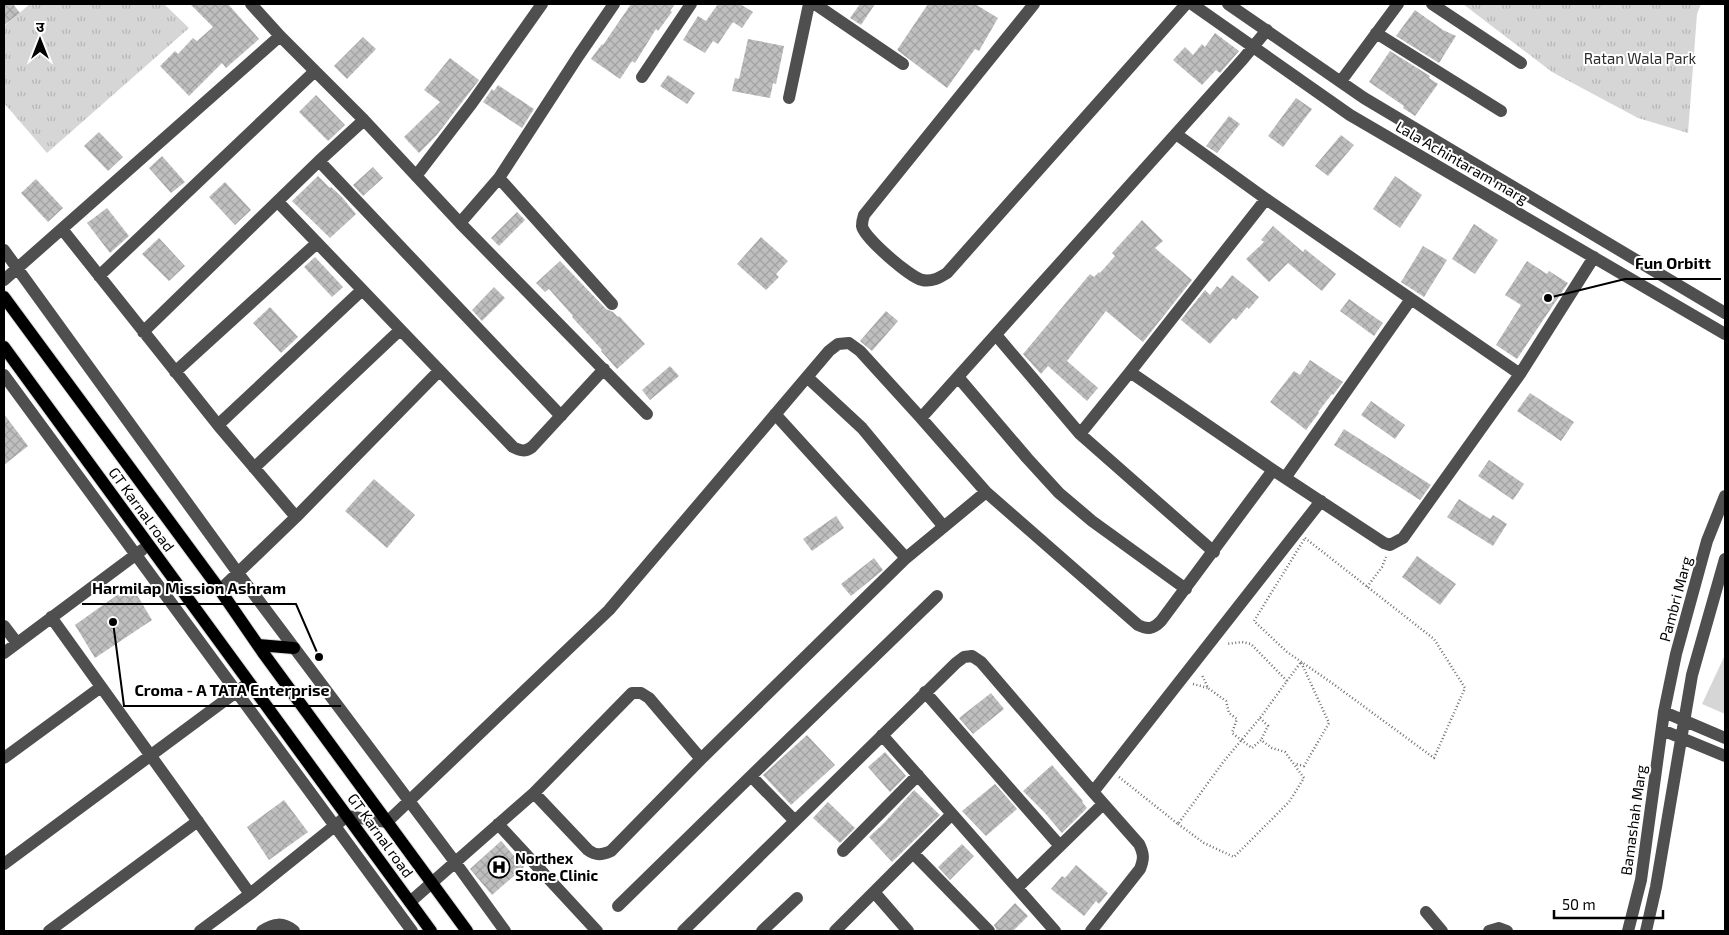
<svg xmlns="http://www.w3.org/2000/svg" width="1729" height="935" font-family="'Exo 2','Noto Sans Devanagari',sans-serif">
  <style>
    .grass { fill: #d6d6d6 }
    .park { fill: url(#park-tufts) }
    .building { fill: url(#building-cross-hatch) }
    .lines { fill: none; stroke-linecap: round; stroke-linejoin: round }
    .major-casing { stroke: #dbdbdb; stroke-width: 14 }
    .path { stroke: #717171; stroke-width: 2.5; stroke-dasharray: 1 2.5; stroke-linecap: butt }
    .minor { stroke: #4f4f4f; stroke-width: 12 }
    .major { stroke: #000; stroke-width: 12 }
    .labels { text-anchor: middle; dominant-baseline: central; stroke-width: 4; stroke-linejoin: round; paint-order: stroke }
    .park-label { font-size: 15px; fill: #2d2d2d; stroke: #fff }
    .street-label { font-size: 15px; fill: #000; stroke: #fff }
    .poi-label { font-size: 15px; font-weight: bold; fill: #000; stroke: #fff; text-anchor: start }
    .leader { fill: none; stroke: #000; stroke-width: 2 }
    .callout-dot { fill: #000; stroke: #fff; stroke-width: 2 }
    .callout-label { font-size: 16px; text-anchor: middle; font-weight: bold; fill: #000; stroke: #fff; stroke-width: 4; stroke-linejoin: round; paint-order: stroke }
  </style>
  <defs>
    <pattern id="park-tufts" width="24" height="20" patternUnits="userSpaceOnUse" patternTransform="scale(1.25)"><rect width="24" height="20" fill="#d6d6d6"/><path d="M3 7l-1-3M5 7V3M7 7l1-3M15 17l-1-3M17 17v-4M19 17l1-3" fill="none" stroke="#b6b6b6"/></pattern>
    <pattern id="building-cross-hatch" width="8" height="8" patternUnits="userSpaceOnUse" patternTransform="scale(1.25)"><rect width="8" height="8" fill="#bfbfbf"/><path d="M0 0l8 8M0 8l8-8" fill="none" stroke="#a2a2a2"/></pattern>
  </defs>
  <rect width="100%" height="100%" fill="#fff"/>
  <path class="grass" d="M 1725,655 L 1725,714 L 1702,704 Z"/>
  <path class="park" d="M 30,4 L 164,4 L 189,28 L 47,153 L 4,103 L 4,26 Z
    M 1463,4 L 1701,4 L 1697,14 L 1688,133 L 1638,118 L 1552,72 Z"/>
  <path class="building" d="M 4,4 L 13,4 L 20,13 L 4,25 Z
    M 190,4 L 228,4 L 259,39 L 226,68 L 222,63 L 189,96 L 160,66 L 175,51 L 178,54 L 193,38 L 197,41 L 213,27 Z
    M 631,4 L 675,4 L 670,11 L 672,12 L 658,31 L 656,29 L 635,63 L 632,61 L 620,79 L 591,59 L 602,44 L 603,45 Z
    M 718,4 L 740,4 L 753,12 L 742,28 L 733,22 L 718,44 L 713,41 L 705,53 L 683,40 L 698,16 L 706,21 Z
    M 860,4 L 875,4 L 861,25 L 850,18 Z
    M 928,4 L 975,4 L 998,18 L 979,51 L 975,49 L 947,88 L 897,50 Z
    M 1415,10 L 1443,30 L 1456,36 L 1439,63 L 1396,36 Z
    M 1215,33 L 1239,51 L 1220,73 L 1216,70 L 1202,85 L 1173,60 L 1185,47 L 1193,55 L 1202,44 L 1205,47 Z
    M 363,37 L 376,49 L 347,79 L 334,66 Z
    M 748,39 L 784,46 L 776,84 L 773,83 L 770,98 L 732,91 L 735,78 L 739,79 Z
    M 1390,51 L 1430,76 L 1429,78 L 1438,84 L 1415,116 L 1403,108 L 1404,106 L 1369,82 Z
    M 450,58 L 479,80 L 436,136 L 419,153 L 404,137 L 440,102 L 424,90 Z
    M 668,75 L 695,93 L 687,104 L 660,86 Z
    M 498,85 L 534,109 L 522,128 L 483,102 L 492,89 L 494,91 Z
    M 316,95 L 345,125 L 328,141 L 299,112 Z
    M 1296,98 L 1312,109 L 1283,147 L 1268,136 Z
    M 1229,116 L 1240,124 L 1217,153 L 1206,146 Z
    M 99,132 L 123,157 L 108,171 L 84,146 Z
    M 1341,135 L 1354,145 L 1328,176 L 1315,166 Z
    M 162,156 L 185,182 L 171,193 L 149,168 Z
    M 373,167 L 383,178 L 363,196 L 353,185 Z
    M 318,176 L 330,188 L 331,187 L 341,196 L 356,214 L 330,238 L 292,201 Z
    M 1395,176 L 1422,195 L 1400,228 L 1373,209 Z
    M 36,179 L 63,208 L 48,222 L 21,193 Z
    M 225,182 L 251,210 L 235,225 L 209,197 Z
    M 107,208 L 129,236 L 110,253 L 87,223 Z
    M 517,212 L 525,220 L 499,246 L 491,238 Z
    M 1142,220 L 1163,241 L 1155,248 L 1192,280 L 1143,342 L 1106,311 L 1067,361 L 1098,388 L 1087,401 L 1048,366 L 1041,374 L 1023,354 L 1090,274 L 1094,277 L 1099,272 L 1100,273 L 1115,256 L 1112,253 Z
    M 1474,224 L 1498,240 L 1475,274 L 1452,259 Z
    M 1273,226 L 1303,252 L 1305,249 L 1336,274 L 1322,291 L 1288,263 L 1269,282 L 1246,259 L 1264,242 L 1261,240 Z
    M 761,237 L 788,261 L 776,274 L 779,277 L 766,290 L 737,264 Z
    M 159,238 L 185,266 L 169,281 L 142,254 Z
    M 1423,246 L 1447,260 L 1424,297 L 1401,282 Z
    M 315,257 L 343,287 L 332,297 L 304,267 Z
    M 560,261 L 606,309 L 613,312 L 618,317 L 619,316 L 645,344 L 617,369 L 601,351 L 602,350 L 572,317 L 573,316 L 549,289 L 545,292 L 536,283 Z
    M 1527,261 L 1547,274 L 1549,271 L 1568,283 L 1517,359 L 1496,345 L 1521,305 L 1505,295 Z
    M 1232,275 L 1259,297 L 1249,309 L 1247,307 L 1236,320 L 1233,318 L 1210,344 L 1181,320 L 1205,290 L 1210,295 L 1217,286 L 1221,289 Z
    M 494,287 L 505,298 L 482,321 L 472,310 Z
    M 1349,299 L 1383,323 L 1374,336 L 1340,311 Z
    M 270,307 L 298,337 L 281,353 L 253,323 Z
    M 886,311 L 898,321 L 872,351 L 860,341 Z
    M 1310,360 L 1343,382 L 1333,395 L 1332,394 L 1318,412 L 1319,413 L 1306,430 L 1270,402 L 1294,371 L 1300,375 Z
    M 670,366 L 679,376 L 650,400 L 642,390 Z
    M 1530,393 L 1574,422 L 1561,441 L 1517,411 Z
    M 1371,401 L 1405,425 L 1395,439 L 1361,415 Z
    M 4,414 L 28,446 L 4,465 Z
    M 1344,429 L 1431,485 L 1420,500 L 1334,445 Z
    M 1489,460 L 1524,484 L 1513,500 L 1478,476 Z
    M 374,479 L 415,515 L 387,548 L 345,511 Z
    M 1459,499 L 1490,519 L 1493,515 L 1507,524 L 1493,546 L 1447,517 Z
    M 836,516 L 844,528 L 812,551 L 803,539 Z
    M 1417,556 L 1456,584 L 1440,605 L 1402,577 Z
    M 874,558 L 883,570 L 851,596 L 841,584 Z
    M 131,585 L 152,620 L 95,658 L 75,625 Z
    M 991,693 L 1004,709 L 973,734 L 959,718 Z
    M 807,735 L 835,765 L 791,805 L 763,775 Z
    M 885,752 L 906,776 L 890,792 L 868,767 Z
    M 1052,765 L 1083,801 L 1082,802 L 1087,808 L 1062,833 L 1045,813 L 1023,791 Z
    M 995,784 L 1017,809 L 986,836 L 962,811 Z
    M 914,790 L 940,815 L 892,862 L 869,837 L 884,823 Z
    M 284,800 L 308,832 L 269,860 L 247,827 Z
    M 828,802 L 855,828 L 840,843 L 813,818 Z
    M 501,841 L 524,867 L 492,895 L 470,869 Z
    M 962,844 L 974,856 L 950,880 L 938,867 Z
    M 1076,865 L 1108,893 L 1099,904 L 1096,901 L 1084,916 L 1051,889 L 1062,876 L 1065,878 Z
    M 1015,903 L 1028,916 L 1013,931 L 997,931 L 994,925 Z"/>
  <g class="lines">
    <g class="major-casing">
      <path id="major" d="M 4,297 L 220,590 L 264,654 L 467,931
        M 4,347 L 431,931
        M 258,645 L 294,648"/>
    </g>
    <path class="path" d="M 1305,538 L 1434,639 L 1465,688 L 1434,758 L 1332,683 L 1287,652 L 1254,621 Z
      M 1367,587 L 1382,567 L 1386,557
      M 1287,681 L 1301,662 L 1329,723 L 1304,766 L 1296,764
      M 1193,684 L 1208,688
      M 1260,718 L 1268,726 L 1261,740
      M 1119,777 L 1178,824 L 1224,761 L 1260,718 L 1287,681 L 1251,644 L 1242,642 L 1226,644
      M 1178,824 L 1204,843 L 1234,857 L 1289,802 L 1304,778 L 1285,752 L 1272,748 L 1261,740 L 1252,748 L 1232,733 L 1237,719 L 1229,713 L 1226,701 L 1208,688 L 1202,675"/>
    <path class="minor" d="M 251,4 L 280,36 L 364,120 L 460,223 L 647,414
      M 815,4 L 903,64
      M 1034,4 L 864,215 C 863,218 862,223 862,226 C 864,238 910,277 922,280 C 932,282 939,278 947,273 L 1186,4
      M 1192,4 L 1350,115 L 1725,334
      M 1228,4 L 1364,98 L 1725,313
      M 1432,4 L 1521,63
      M 1376,33 L 1501,111
      M 642,77 L 691,4
      M 1341,81 L 1398,4
      M 789,98 L 809,4
      M 319,161 L 561,416
      M 416,176 L 472,103 L 542,4
      M 499,178 L 612,304
      M 1266,199 L 1520,374 L 1594,257
      M 278,202 L 513,447 C 521,451 525,452 532,447 L 604,369
      M 460,223 L 499,178 L 579,55 L 614,4
      M 62,229 L 218,425 L 296,517
      M 4,250 L 238,573 L 455,862 L 505,931
      M 99,276 L 315,71
      M 4,280 L 280,36
      M 143,332 L 319,161 L 364,120
      M 996,335 L 1080,434 L 1214,552
      M 175,372 L 317,243
      M 4,375 L 412,931
      M 807,377 L 862,428 L 944,527
      M 958,377 L 1027,458 L 1059,493 L 1092,521 L 1186,589
      M 775,414 L 906,558
      M 921,418 L 986,492
      M 218,425 L 362,290
      M 1080,434 L 1130,372
      M 254,468 L 400,330
      M 1273,470 L 1384,543 L 1390,545 L 1403,538 L 1520,374
      M 1285,478 L 1411,299
      M 220,590 L 296,517 L 439,371
      M 51,617 L 250,894
      M 4,626 L 17,643
      M 4,653 L 142,550
      M 925,692 L 1060,846
      M 1664,712 L 1725,738
      M 1662,730 L 1725,756
      M 4,758 L 101,687
      M 1093,792 L 1321,501
      M 534,793 L 588,850 C 596,856 602,855 611,851 L 701,759 L 906,558 L 986,492 L 1138,625 C 1148,630 1153,629 1161,621 L 1273,470 L 1130,372 L 1266,199 L 1176,134
      M 952,814 L 1055,931
      M 795,821 L 751,776 L 937,596
      M 498,824 L 597,931
      M 843,851 L 918,775
      M 913,853 L 989,931
      M 4,864 L 243,687
      M 1017,888 L 1103,804
      M 874,892 L 908,931
      M 410,902 L 534,793 L 632,693 L 641,693 L 649,698 L 701,759
      M 618,906 L 751,776
      M 1426,912 L 1442,931
      M 49,931 L 198,821
      M 200,931 L 250,894 L 347,816 L 387,822 L 609,610 L 829,351 L 838,344 L 849,343 L 860,351 L 921,418 L 1243,59 L 1267,30
      M 262,931 C 274,923 283,922 294,931
      M 683,931 L 956,663 L 964,657 L 972,656 L 981,662 L 1093,792 L 1139,844 C 1144,854 1144,859 1140,869 L 1091,931
      M 762,931 L 797,898
      M 835,931 L 952,814 L 882,735
      M 1489,931 L 1499,928 L 1507,931
      M 1628,931 L 1641,880 L 1664,712 L 1676,654 L 1707,541 L 1725,496
      M 1646,931 L 1656,887 L 1692,675 L 1725,559"/>
    <use href="#major" class="major"/>
  </g>
  <defs>
    <g id="hospital-ring" transform="scale(1.125)"><circle r="9.5" fill="#fff" stroke="#000" stroke-width="1.5"/><path d="M-5-5h3v3.5h4V-5h3V5h-3V1.5h-4V5h-3Z" fill="#000"/></g>
  </defs>
  <g fill-rule="evenodd">
    <use href="#hospital-ring" x="499" y="867"/>
  </g>
  <g class="labels">
    <g class="park-label">
      <text x="1640" y="58">Ratan Wala Park</text>
    </g>
    <g class="street-label">
      <text transform="translate(1462 162) rotate(30)">Lala Achintaram marg</text>
      <text transform="translate(142 509) rotate(54)">GT Karnal road</text>
      <text transform="translate(1675 599) rotate(-75)">Pambri Marg</text>
      <text transform="translate(1633 820) rotate(-82)">Bamashah Marg</text>
      <text transform="translate(381 835) rotate(54)">GT Karnal road</text>
    </g>
    <g class="poi-label">
      <text x="515" y="858">Northex<tspan x="515" dy="17">Stone Clinic</tspan></text>
    </g>
  </g>
  <path class="leader" d="M1548 298L1625 279H1721M319 657L296 604H82M113 622L124 706H341"/>
  <g class="callout-dot">
    <circle cx="1548" cy="298" r="5"/>
    <circle cx="319" cy="657" r="5"/>
    <circle cx="113" cy="622" r="5"/>
  </g>
  <g class="callout-label">
    <text x="1673" y="269">Fun Orbitt</text>
    <text x="189" y="594">Harmilap Mission Ashram</text>
    <text x="232" y="696">Croma - A TATA Enterprise</text>
  </g>
  <rect width="1729" height="935" fill="none" stroke="#000000" stroke-width="10"/>
  <g transform="translate(40 40)" stroke="#ffffff" stroke-width="4" paint-order="stroke">
  <path d="M0-4L9 19L0 12L-9 19Z" fill="#000000"/>
  <text y="-8" font-size="14" font-weight="bold" text-anchor="middle" fill="#000000">उ</text>
  </g>
  <path d="M1554 910v8h109v-8" fill="none" stroke="#000000" stroke-width="2.5"/>
  <text x="1562" y="910" font-size="15" fill="#000000" stroke="#ffffff" stroke-width="4" paint-order="stroke">50 m</text>
</svg>
